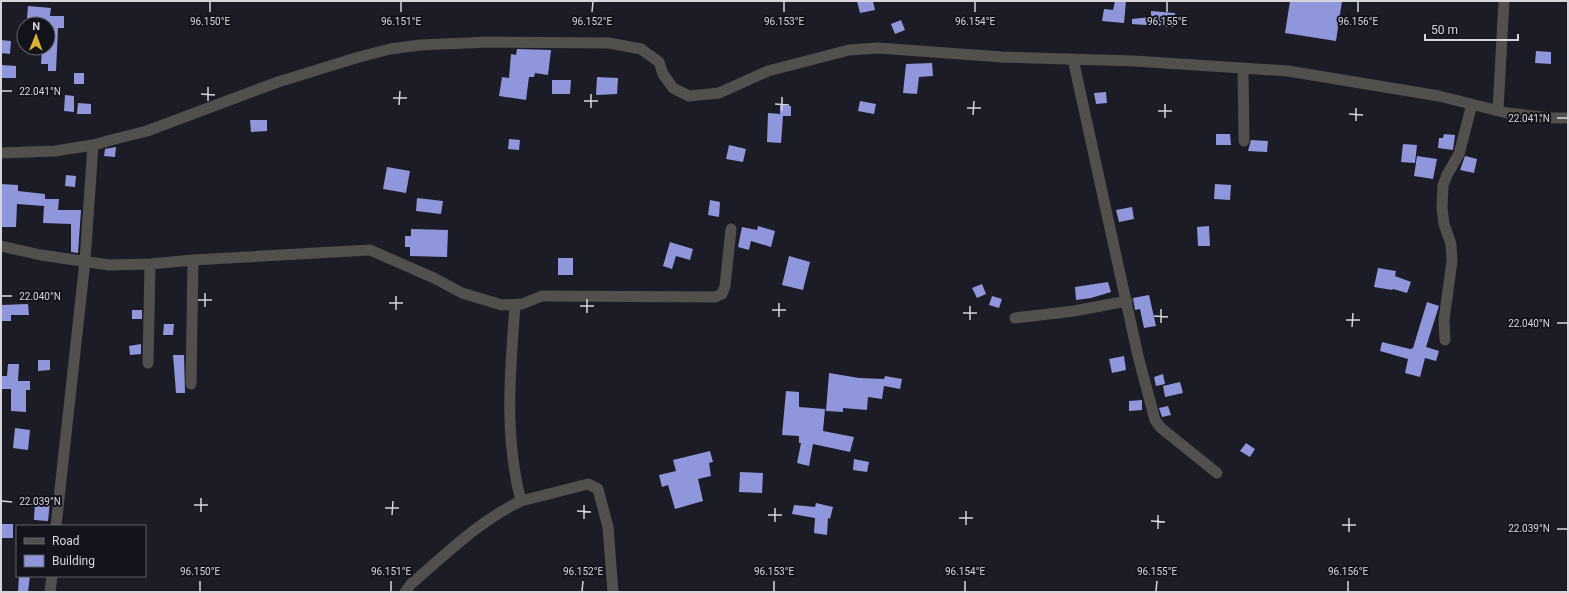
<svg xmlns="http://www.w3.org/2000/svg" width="1569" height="593" font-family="Roboto,sans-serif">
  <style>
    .building { fill: #9096db }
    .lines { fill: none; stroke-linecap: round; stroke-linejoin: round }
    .street { stroke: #52504c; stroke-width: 11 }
    .ticks { fill: none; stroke: #d5d6dc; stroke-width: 1.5 }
    .ticks-label { font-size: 10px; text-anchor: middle; fill: #d5d6dc; stroke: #12131b; stroke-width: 4; stroke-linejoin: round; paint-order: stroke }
  </style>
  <rect width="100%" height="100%" fill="#1b1c25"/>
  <path class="building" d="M 857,1 L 873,1 L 875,10 L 860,13 Z
    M 1115,1 L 1126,1 L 1124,23 L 1102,21 L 1104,9 L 1113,10 Z
    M 1290,1 L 1342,1 L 1336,41 L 1285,33 Z
    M 28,6 L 51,8 L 50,16 L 64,16 L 64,28 L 58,28 L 56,71 L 48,71 L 48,64 L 41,64 L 42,48 L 48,48 L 48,24 L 38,24 L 39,19 L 27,18 Z
    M 1151,11 L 1175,13 L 1174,27 L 1132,24 L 1132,19 L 1151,17 Z
    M 901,20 L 905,30 L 895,34 L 891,24 Z
    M 1,40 L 11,41 L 10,54 L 1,53 Z
    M 517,49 L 551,50 L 548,75 L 535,73 L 534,77 L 529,77 L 526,100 L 499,96 L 502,77 L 509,78 L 511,54 L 516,55 Z
    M 1536,51 L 1551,52 L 1551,64 L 1535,63 Z
    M 932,63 L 933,76 L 919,77 L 917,94 L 903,93 L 906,64 Z
    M 2,65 L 16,66 L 16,78 L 2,78 Z
    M 74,73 L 84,73 L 84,84 L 74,84 Z
    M 597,77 L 618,78 L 617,94 L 596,95 Z
    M 552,80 L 571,80 L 570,94 L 552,94 Z
    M 1106,92 L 1107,103 L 1096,104 L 1094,93 Z
    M 65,95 L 74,96 L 74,112 L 64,111 Z
    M 860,101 L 876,104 L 874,114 L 858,111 Z
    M 78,103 L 91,104 L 91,114 L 77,114 Z
    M 780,105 L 791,106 L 791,116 L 783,116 L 781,143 L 767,142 L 768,113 L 780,114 Z
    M 250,120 L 267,120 L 267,131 L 251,132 Z
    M 1216,134 L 1230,134 L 1231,145 L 1216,145 Z
    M 1444,134 L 1455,135 L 1453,150 L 1438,148 L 1439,138 L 1443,138 Z
    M 509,139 L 520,140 L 519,150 L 508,149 Z
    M 1251,140 L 1268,141 L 1267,152 L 1248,151 Z
    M 1403,144 L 1417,145 L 1415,163 L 1401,162 Z
    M 729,145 L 746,149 L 743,162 L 726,159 Z
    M 116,147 L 115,157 L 104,156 L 105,149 Z
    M 1417,156 L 1437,159 L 1433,179 L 1414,176 Z
    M 1465,156 L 1477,159 L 1474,173 L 1460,170 Z
    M 387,167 L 410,171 L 406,193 L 383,189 Z
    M 66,175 L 76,176 L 75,187 L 65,186 Z
    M 1,184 L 18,185 L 18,191 L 45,194 L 45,199 L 59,199 L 58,210 L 81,210 L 78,253 L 71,252 L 71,224 L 43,223 L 44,206 L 17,204 L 16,227 L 2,227 Z
    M 1215,184 L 1231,185 L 1230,200 L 1214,199 Z
    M 417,198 L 443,201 L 441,214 L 416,211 Z
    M 710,200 L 720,202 L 719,217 L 708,215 Z
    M 1132,207 L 1134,219 L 1119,222 L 1116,210 Z
    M 758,226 L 775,231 L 771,247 L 751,241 L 749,250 L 738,247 L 742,227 L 757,230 Z
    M 1209,226 L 1210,246 L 1198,246 L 1197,227 Z
    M 411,229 L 448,230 L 447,257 L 410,256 L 410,247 L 405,247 L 405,236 L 411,236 Z
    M 670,242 L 693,249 L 690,260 L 676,256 L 672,269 L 663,266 Z
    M 789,256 L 810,262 L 803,290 L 782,285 Z
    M 558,258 L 573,258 L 573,275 L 558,275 Z
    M 1378,268 L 1396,271 L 1395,276 L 1411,282 L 1407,293 L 1393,289 L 1392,290 L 1374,287 Z
    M 1108,282 L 1111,292 L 1091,298 L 1076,300 L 1075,287 Z
    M 982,284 L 986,294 L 977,298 L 972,288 Z
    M 1149,295 L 1156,326 L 1144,328 L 1140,309 L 1135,310 L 1133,298 Z
    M 992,296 L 1002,299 L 999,308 L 989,305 Z
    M 1427,302 L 1439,306 L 1426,347 L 1439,351 L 1436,361 L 1425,358 L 1420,377 L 1405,373 L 1408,359 L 1380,351 L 1382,342 L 1410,349 L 1413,348 Z
    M 28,304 L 29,315 L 11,315 L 11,321 L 1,321 L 1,305 Z
    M 132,310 L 142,310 L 142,319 L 132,319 Z
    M 164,324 L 174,324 L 173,335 L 163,335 Z
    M 141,344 L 141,354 L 130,355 L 129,346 Z
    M 173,355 L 184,355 L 185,393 L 176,393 Z
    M 1124,356 L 1126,370 L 1112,373 L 1109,359 Z
    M 38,360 L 50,360 L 50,370 L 38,371 Z
    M 8,364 L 19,364 L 18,381 L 30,381 L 30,390 L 26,390 L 26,412 L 11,411 L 11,389 L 1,389 L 1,376 L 7,376 Z
    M 829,373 L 859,378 L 884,379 L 885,376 L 902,379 L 900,389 L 884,386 L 882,399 L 868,397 L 867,410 L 843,408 L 843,412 L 826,411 Z
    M 1163,374 L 1165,384 L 1156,386 L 1154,377 Z
    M 1180,382 L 1183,393 L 1165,397 L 1163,386 Z
    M 786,391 L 799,392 L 799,407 L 825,409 L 823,431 L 854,437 L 850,452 L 813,444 L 809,466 L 797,463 L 801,443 L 799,443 L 799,436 L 782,435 Z
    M 1142,400 L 1142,410 L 1129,411 L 1129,401 Z
    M 1168,406 L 1171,415 L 1162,417 L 1159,408 Z
    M 15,428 L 30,430 L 28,450 L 13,448 Z
    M 1246,443 L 1255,449 L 1250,457 L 1240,451 Z
    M 710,451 L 713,462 L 709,463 L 711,476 L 698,479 L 703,501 L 675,509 L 668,485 L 662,487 L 659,475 L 676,471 L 673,460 Z
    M 854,459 L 869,462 L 867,472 L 853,470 Z
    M 740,472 L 763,473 L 762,493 L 739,492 Z
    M 35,500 L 50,501 L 48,521 L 34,520 Z
    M 816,503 L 833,507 L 830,519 L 828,518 L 827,535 L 814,533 L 815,518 L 792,514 L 794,505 L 815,507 Z
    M 1,524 L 13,524 L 13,538 L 1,538 Z
    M 19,576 L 30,576 L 28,592 L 18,592 Z"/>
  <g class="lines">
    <path class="street" d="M 1073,59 L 1138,356 L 1155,420 L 1161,428 L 1217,473
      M 1243,68 L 1244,141
      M 1498,110 L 1504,1
      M 1,153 L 55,151 L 93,145 L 115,139 L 147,131 L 278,82 L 359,57 L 390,49 L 420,45 L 489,42 L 609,43 L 641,49 L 659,62 L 663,74 L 673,88 L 689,96 L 719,93 L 768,71 L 849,50 L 878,48 L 1002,57 L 1134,61 L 1288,71 L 1439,96 L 1507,113 L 1551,118 L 1568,118
      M 1,246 L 41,255 L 109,265 L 150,264 L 193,260 L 370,250 L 434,278 L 462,293 L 502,305 L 522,304 L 542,296 L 548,296 L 715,297 L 722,294 L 725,286 L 731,229
      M 515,306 C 510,371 504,437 521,501 L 588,484 L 598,489 L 608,527 L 613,592
      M 1015,318 L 1074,311 L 1127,301
      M 1445,340 L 1444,320 L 1452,261 L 1451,244 L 1444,224 L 1442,208 L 1443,185 L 1447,175 L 1459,154 L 1472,104
      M 148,363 L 150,264
      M 191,384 L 193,260
      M 56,526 L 85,261 L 93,145
      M 50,592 L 52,576
      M 405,592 L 411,584 C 446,554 479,521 521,501"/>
  </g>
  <path class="ticks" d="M 210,12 L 210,2M 401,12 L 401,2M 592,12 L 593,2M 784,12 L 784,2M 975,12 L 975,2M 1167,12 L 1167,2M 1358,12 L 1358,2M 2,91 L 12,91M 201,94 L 215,95M 393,98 L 407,98M 208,101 L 208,87M 584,101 L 598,101M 775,104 L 789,105M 399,105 L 400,91M 591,108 L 591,94M 967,108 L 981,108M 782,111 L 782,97M 1158,111 L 1172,111M 1349,114 L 1363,115M 973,115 L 974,101M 1165,118 L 1165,104M 1557,118 L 1567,118M 1356,121 L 1356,108M 2,296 L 12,296M 198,300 L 212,300M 389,303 L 403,303M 580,306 L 594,306M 205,307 L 205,293M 396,310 L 396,296M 772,310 L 786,310M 587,313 L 587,299M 963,313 L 977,313M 1154,316 L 1168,317M 779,317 L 779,303M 970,320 L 970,306M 1346,320 L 1360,320M 1161,323 L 1161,309M 1557,323 L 1567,323M 1352,327 L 1353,313M 2,501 L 12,502M 194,505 L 208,505M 385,508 L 399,508M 577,511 L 591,512M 201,512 L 201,498M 392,515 L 393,501M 768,515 L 782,515M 959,518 L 973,518M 584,519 L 584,505M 1151,521 L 1165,522M 775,522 L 775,508M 966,525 L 966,511M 1342,525 L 1356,525M 1158,529 L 1158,515M 1557,529 L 1567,529M 1349,532 L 1349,518M 200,591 L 200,581M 391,591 L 391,581M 582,591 L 583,581M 774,591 L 774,581M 965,591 L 965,581M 1156,591 L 1157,581M 1348,591 L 1348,581"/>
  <g class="ticks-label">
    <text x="210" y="25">96.150°E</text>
    <text x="401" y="25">96.151°E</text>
    <text x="592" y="25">96.152°E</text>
    <text x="784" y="25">96.153°E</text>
    <text x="975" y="25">96.154°E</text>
    <text x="1167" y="25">96.155°E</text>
    <text x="1358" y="25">96.156°E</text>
    <text x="40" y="95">22.041°N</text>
    <text x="1529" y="122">22.041°N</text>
    <text x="40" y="300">22.040°N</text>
    <text x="1529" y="327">22.040°N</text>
    <text x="40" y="505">22.039°N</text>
    <text x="1529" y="532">22.039°N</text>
    <text x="200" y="575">96.150°E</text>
    <text x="391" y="575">96.151°E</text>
    <text x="583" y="575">96.152°E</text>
    <text x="774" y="575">96.153°E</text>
    <text x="965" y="575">96.154°E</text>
    <text x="1157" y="575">96.155°E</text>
    <text x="1348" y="575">96.156°E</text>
  </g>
  <rect width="1569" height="593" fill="none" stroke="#d5d6dc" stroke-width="4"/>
  <rect x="16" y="525" width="130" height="52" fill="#12131b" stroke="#606168"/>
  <rect x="24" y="538" width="20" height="6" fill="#52504c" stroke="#606168"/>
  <text x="52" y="545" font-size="12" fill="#d5d6dc">Road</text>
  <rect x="24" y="555" width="20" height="12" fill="#9096db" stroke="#606168"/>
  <text x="52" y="565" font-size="12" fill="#d5d6dc">Building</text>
  <g transform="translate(36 36) rotate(1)"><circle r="19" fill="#12131b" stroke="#606168"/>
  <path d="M0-3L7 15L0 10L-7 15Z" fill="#dbb333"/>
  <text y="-6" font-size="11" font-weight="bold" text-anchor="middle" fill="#d5d6dc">N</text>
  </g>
  <path d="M1425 34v6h93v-6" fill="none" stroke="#d5d6dc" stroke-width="2"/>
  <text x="1431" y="34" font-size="12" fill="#d5d6dc" stroke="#12131b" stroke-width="3" paint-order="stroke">50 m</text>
</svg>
